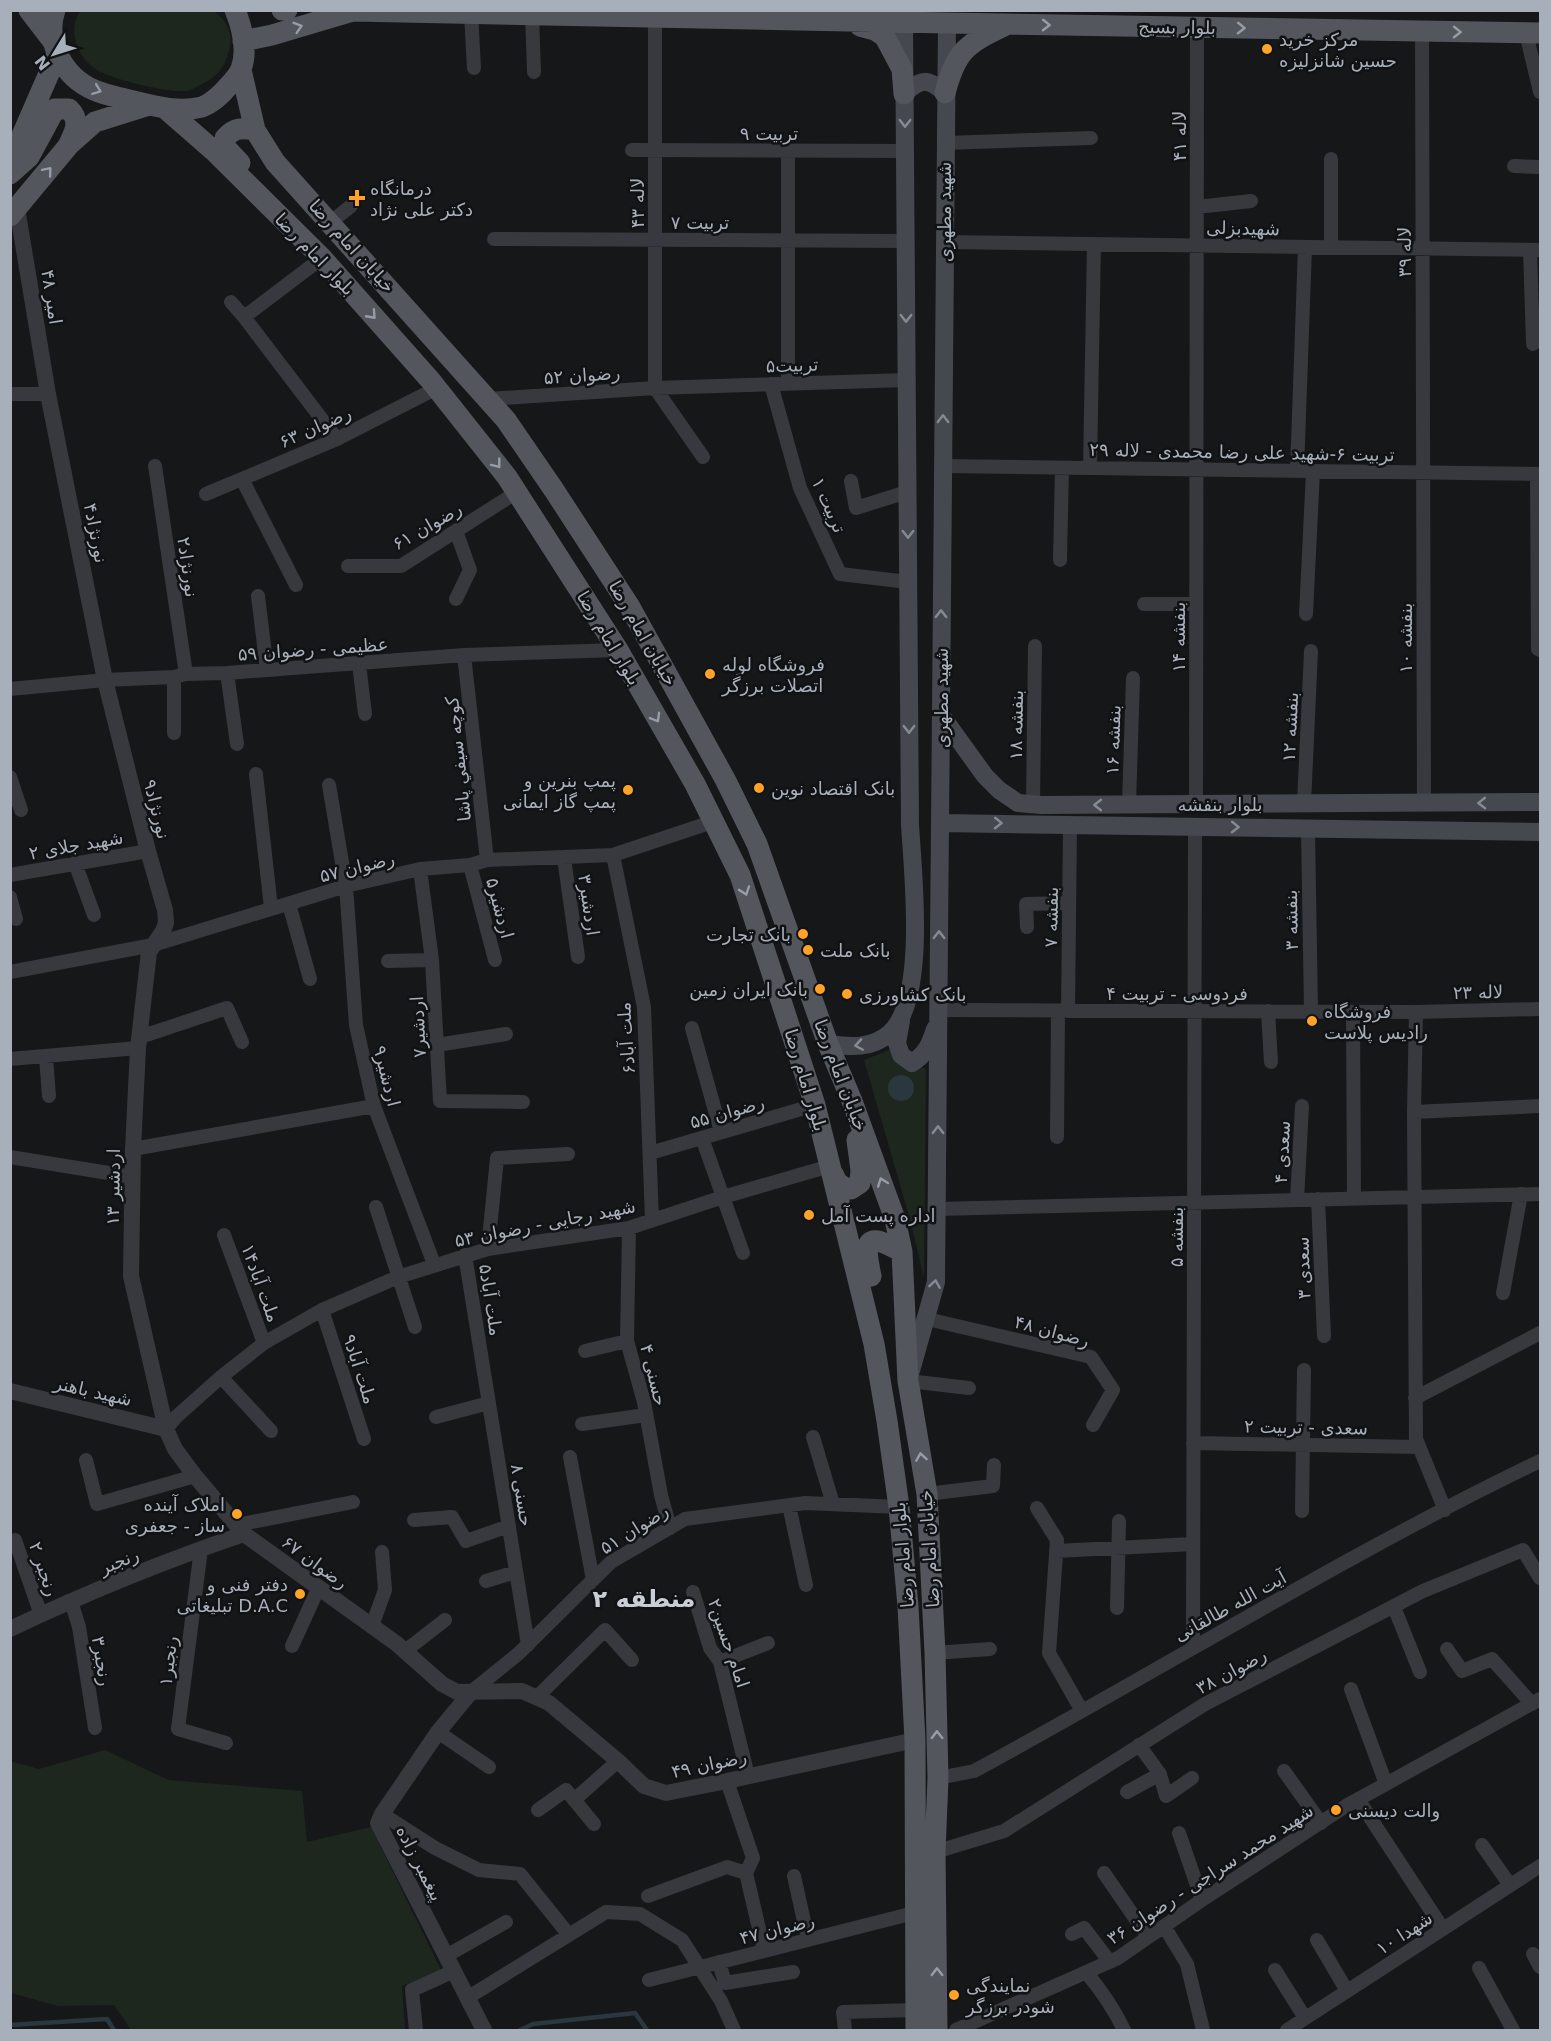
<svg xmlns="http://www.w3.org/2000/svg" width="1551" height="2041" font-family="'DejaVu Sans','Noto Sans Arabic',sans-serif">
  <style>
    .green { fill: #1e271e }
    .water { fill: #2b373e }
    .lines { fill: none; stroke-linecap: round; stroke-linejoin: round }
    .stream { stroke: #2b373e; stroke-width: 4.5 }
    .minor { stroke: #37393e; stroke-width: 14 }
    .tertiary { stroke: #37393e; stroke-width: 16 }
    .secondary { stroke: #45484e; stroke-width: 18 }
    .primary { stroke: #53565d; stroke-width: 21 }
    .oneway { stroke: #969da7 }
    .oneway2 { stroke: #858b94 }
    .poi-dot { fill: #ffa328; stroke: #111214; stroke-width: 2 }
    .labels { text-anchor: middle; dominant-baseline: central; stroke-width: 5; stroke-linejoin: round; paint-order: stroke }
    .street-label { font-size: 18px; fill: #a7afba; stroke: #111214 }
    .poi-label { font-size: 18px; fill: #a7afba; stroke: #111214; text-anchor: start }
    .district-label { font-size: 24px; font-weight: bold; fill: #c9cdd5; stroke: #111214 }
  </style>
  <rect width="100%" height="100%" fill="#161719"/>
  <path class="green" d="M 80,11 L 214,11 C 227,21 234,34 229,50 C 224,70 216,78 198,86 C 194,88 190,91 186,91 C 168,93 116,80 101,72 C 79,61 66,32 80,11 Z
    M 894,1048 L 910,1068 L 926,1068 L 924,1278 L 911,1223 L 864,1060 Z
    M 105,1750 L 168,1780 L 302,1791 L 307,1842 L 371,1827 L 441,1970 L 402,1986 L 405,2030 L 131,2030 L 114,2005 L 58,2006 L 11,1993 L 10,1761 L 39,1769 Z"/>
  <path class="water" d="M888 1088a13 13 0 1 1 26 0a13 13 0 1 1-26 0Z"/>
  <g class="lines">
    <path class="stream" d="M 10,2025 L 107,2019 L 114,2030
      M 520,2030 L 533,2024 L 635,2013 L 647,2030"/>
    <path class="minor" d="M 471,13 L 474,68
      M 532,14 L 534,72
      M 655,17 L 655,388 L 703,457
      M 1422,31 L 1424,804
      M 1526,33 L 1540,92
      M 945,143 L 1091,138
      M 632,150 L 905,151
      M 788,151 L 788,384
      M 1514,166 L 1540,167
      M 1197,207 L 1251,201
      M 331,222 L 351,206
      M 494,239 L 905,241
      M 944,242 L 1540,250
      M 1331,247 L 1331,159
      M 1530,250 L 1533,344
      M 231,302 L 244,317 L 337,439
      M 244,317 L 322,258
      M 771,384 L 800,488 L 840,574 L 908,582
      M 10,394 L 48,394
      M 488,399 L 655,388 L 906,380
      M 155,466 L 186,674
      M 942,466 L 1540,474
      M 1090,468 L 1094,244
      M 1297,471 L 1305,247
      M 1537,474 L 1538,649 L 1540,650
      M 242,479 L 296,585
      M 851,481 L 856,508 L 907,492
      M 206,494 L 337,439 L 437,388
      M 1060,560 L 1062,468
      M 348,566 L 401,566 L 517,492
      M 258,596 L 267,670
      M 456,599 L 470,570 L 456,531
      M 1144,604 L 1196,604
      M 1306,614 L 1313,471
      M 464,655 L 487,860
      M 359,664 L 365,714
      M 227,673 L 237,744
      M 10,689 L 105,680 L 174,677 L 186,674 L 227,673 L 464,655 L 618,650
      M 174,733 L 174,677
      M 256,774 L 271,908
      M 10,777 L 21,810
      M 329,785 L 346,886 L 356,1025 L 374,1106 L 434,1264
      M 1033,804 L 1035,646
      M 1129,804 L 1133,678
      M 1196,804 L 1197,27
      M 1304,804 L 1311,651
      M 1308,829 L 1311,1011
      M 613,855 L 644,1007 L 652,1220
      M 564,858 L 578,957
      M 75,863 L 94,915
      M 470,865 L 495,960
      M 420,869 L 432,960 L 440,1101 L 523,1102
      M 10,875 L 148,851
      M 10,897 L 16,919
      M 289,904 L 310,979
      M 1027,927 L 1026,904 L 1069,903
      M 388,961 L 432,960
      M 10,972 L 153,945 L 346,886 L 420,869 L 470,865 L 487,860 L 613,855 L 715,821
      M 939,1010 L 1416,1012 L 1540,1009
      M 1068,1011 L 1070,825
      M 1268,1011 L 1271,1062
      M 1353,1012 L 1354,1198
      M 1416,1012 L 1414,1112 L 1416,1439 L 1445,1510
      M 692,1028 L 721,1132
      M 140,1037 L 227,1008 L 242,1042
      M 437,1045 L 506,1034
      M 46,1057 L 49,1096
      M 10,1059 L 138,1048
      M 1414,1112 L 1540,1106
      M 1057,1137 L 1058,1011
      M 702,1138 L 743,1253
      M 133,1149 L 374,1106
      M 650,1153 L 815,1105
      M 10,1157 L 133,1177
      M 1318,1199 L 1324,1336
      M 1297,1200 L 1302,1106
      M 376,1207 L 415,1327
      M 937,1209 L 1540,1194
      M 629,1228 L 627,1341 L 644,1402 L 661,1495 L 670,1528
      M 224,1235 L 264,1343
      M 488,1249 L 497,1158 L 568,1154
      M 465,1255 L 528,1645
      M 1503,1293 L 1521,1194
      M 322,1310 L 364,1439
      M 927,1319 L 1091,1357 L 1113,1390 L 1093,1425
      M 585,1351 L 627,1341
      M 221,1377 L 271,1431
      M 908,1381 L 969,1388
      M 1415,1398 L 1540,1333
      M 436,1417 L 489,1403
      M 582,1424 L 646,1415
      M 166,1429 L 176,1417 L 221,1377 L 264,1343 L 322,1310 L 398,1277 L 488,1249 L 629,1228 L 723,1197 L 830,1166
      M 813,1437 L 833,1504
      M 1193,1443 L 1419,1447
      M 570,1457 L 593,1580
      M 86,1460 L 97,1504 L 195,1476
      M 927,1494 L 993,1486 L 994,1465
      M 789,1505 L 806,1585
      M 1037,1508 L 1057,1540 L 1049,1653 L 1082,1711
      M 1302,1511 L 1304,1370
      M 414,1520 L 452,1517 L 466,1541 L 509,1526
      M 237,1525 L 353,1502
      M 10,1541 L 15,1540 L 41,1615
      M 201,1549 L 178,1729 L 226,1743
      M 1056,1551 L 1193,1544
      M 486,1581 L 516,1572
      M 693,1592 L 710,1648 L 720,1662 L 748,1776
      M 71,1601 L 79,1627 L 95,1728
      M 1394,1607 L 1420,1672
      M 1117,1608 L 1119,1521
      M 372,1626 L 385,1590 L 382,1552
      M 292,1646 L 318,1589
      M 1193,1648 L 1195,827
      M 1447,1649 L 1462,1671 L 1492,1659 L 1532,1704
      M 405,1651 L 445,1620
      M 935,1653 L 990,1649
      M 720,1662 L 768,1643
      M 1351,1689 L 1386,1784
      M 471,1692 L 518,1654 L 611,1562 L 685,1519 L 805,1503 L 899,1507
      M 537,1697 L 605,1630 L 632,1660
      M 438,1732 L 489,1767
      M 1139,1745 L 1160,1774
      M 1284,1771 L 1321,1823
      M 938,1778 L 974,1771 C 1163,1669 1346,1554 1540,1461
      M 727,1781 L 753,1858 L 746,1873 L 764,1950
      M 1127,1792 L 1160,1774 L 1166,1796 L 1192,1778
      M 1358,1799 L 1443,1929
      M 574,1800 L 618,1761
      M 538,1810 L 566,1790 L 594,1824
      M 382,1814 L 435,1848 L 479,1870 L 520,1874 L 569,1935
      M 1179,1833 L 1202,1900
      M 1482,1845 L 1510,1885
      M 935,1852 L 1004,1831 L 1205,1704 L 1423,1591 L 1523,1550 L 1540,1578
      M 1104,1873 L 1148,1937
      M 794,1876 L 808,1939
      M 648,1896 L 727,1867 L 746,1873
      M 1164,1926 L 1187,1964 L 1203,2030
      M 1072,1934 L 1084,1928 L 1110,1962
      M 1317,1940 L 1347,1991
      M 1533,1954 L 1540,1967
      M 446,1956 L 506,1922
      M 719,1962 L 725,1983 L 793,1972
      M 1479,1968 L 1513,2030
      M 1275,1970 L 1305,2018
      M 1086,1972 C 1101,1990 1114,2009 1124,2030
      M 649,1980 L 914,1913
      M 467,1998 L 606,1912 L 640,1914 L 682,1940 L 721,2001 L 734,2030
      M 416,2030 L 412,1990 L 454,1971
      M 845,2030 L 843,2012 L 916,2010
      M 956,2030 L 1118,1958 L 1202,1900 L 1346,1806 L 1540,1699
      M 1287,2030 L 1540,1866"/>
    <path class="tertiary" d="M 17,208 L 48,394 L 105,680 L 148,851 L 165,910 L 166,923 L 163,931 L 149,952 L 138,1048 L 133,1149 L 131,1276 L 166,1429 L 175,1449 L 195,1476 L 244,1534 L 397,1644 L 442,1684 L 457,1692 L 522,1691 L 549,1703 L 618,1761 L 644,1786 L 666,1793 L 727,1781 L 915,1740
      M 10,1391 L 166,1429
      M 10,1629 C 86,1593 164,1561 244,1534
      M 471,1692 L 438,1732 L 382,1814 L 378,1823 L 484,2030"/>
    <path class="secondary" d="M 904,94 C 921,78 928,78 945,93
      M 941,715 L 985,776 L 999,790 L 1018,803 L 1041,805 L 1540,802
      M 940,823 L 1540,832
      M 901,1021 L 897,1043 L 901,1055 L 912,1063 C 926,1054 930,1045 935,1029
      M 828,1044 C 850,1047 872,1049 890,1033 C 927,999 913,874 910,825 L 904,23
      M 910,1374 L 936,1282 L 947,23"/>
    <path class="primary" d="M 29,10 L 52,40
      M 55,10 C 44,42 64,77 94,90 C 105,95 118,97 129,100 C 154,106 177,113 202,107 C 211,104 218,97 224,91 C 230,84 238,77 241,69 C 248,51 242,27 235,10
      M 282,10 L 287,10
      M 860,26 L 875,30 L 885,37 L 902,69 L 904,94
      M 243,41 L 272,35 L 353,11 L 947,23 L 1540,33
      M 241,70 L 255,130 L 275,162 L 506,420 L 554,490 L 630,607 L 726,781 L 757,844 L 828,1044 L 852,1101 L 895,1219 L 902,1252 L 908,1381 L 927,1494 L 935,1653 L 938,1778 L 935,1852 L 937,2030
      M 945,93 C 956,51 966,44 1004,26
      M 167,110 L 214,151 L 322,258 L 431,381 L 507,477 L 618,650 L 695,784 L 740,875 L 815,1105 L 874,1344 L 887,1421 L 899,1507 L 908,1606 L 915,1740 L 916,2030
      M 10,163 L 57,55
      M 240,163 L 225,147 L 225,138 C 235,127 242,128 255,130
      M 10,174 L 29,157 L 55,109 L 69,109 C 81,121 75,131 69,144
      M 10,216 L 69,145 L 95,122 L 149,105
      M 833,1174 L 837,1182 L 846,1189 L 851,1189 L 860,1183 L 861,1170 L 857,1140
      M 871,1276 C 863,1240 866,1231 902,1252"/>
  </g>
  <defs><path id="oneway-chevron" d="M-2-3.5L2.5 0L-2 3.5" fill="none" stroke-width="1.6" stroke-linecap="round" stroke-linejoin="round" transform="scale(1.5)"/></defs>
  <g class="oneway">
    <use href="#oneway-chevron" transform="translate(1046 25) rotate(1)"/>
    <use href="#oneway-chevron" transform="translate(298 27) rotate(-17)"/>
    <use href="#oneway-chevron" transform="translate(1241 28) rotate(1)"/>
    <use href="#oneway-chevron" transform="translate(1457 32) rotate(1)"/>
    <use href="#oneway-chevron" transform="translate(97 90) rotate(21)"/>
    <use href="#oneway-chevron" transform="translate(48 171) rotate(-50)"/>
    <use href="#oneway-chevron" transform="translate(372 315) rotate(48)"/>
    <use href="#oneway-chevron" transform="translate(497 464) rotate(52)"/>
    <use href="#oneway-chevron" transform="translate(656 718) rotate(60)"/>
    <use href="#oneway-chevron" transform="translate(745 891) rotate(71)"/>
    <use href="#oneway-chevron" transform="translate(882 1182) rotate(-110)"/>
    <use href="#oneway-chevron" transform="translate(921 1457) rotate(-99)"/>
    <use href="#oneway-chevron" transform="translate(937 1735) rotate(-91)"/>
    <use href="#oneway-chevron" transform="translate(937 1972) rotate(-91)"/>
  </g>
  <g class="oneway2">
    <use href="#oneway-chevron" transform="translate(905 123) rotate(90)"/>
    <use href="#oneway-chevron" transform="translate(906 318) rotate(90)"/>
    <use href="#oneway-chevron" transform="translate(943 419) rotate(-90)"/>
    <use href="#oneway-chevron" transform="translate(908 534) rotate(90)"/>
    <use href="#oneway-chevron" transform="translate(941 614) rotate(-90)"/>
    <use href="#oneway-chevron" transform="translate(909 729) rotate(90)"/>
    <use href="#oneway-chevron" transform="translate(1482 803) rotate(179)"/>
    <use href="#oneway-chevron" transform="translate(1098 805) rotate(180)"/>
    <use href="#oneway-chevron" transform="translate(998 823) rotate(1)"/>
    <use href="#oneway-chevron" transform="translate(1235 827) rotate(1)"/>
    <use href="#oneway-chevron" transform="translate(939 935) rotate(-90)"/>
    <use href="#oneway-chevron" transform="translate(859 1045) rotate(171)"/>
    <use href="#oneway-chevron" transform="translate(938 1130) rotate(-90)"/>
    <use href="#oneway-chevron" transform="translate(935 1284) rotate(-81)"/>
  </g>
  <g class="poi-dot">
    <circle cx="1267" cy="49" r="6"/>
    <path d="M354 189h6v6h6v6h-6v6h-6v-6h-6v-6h6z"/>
    <circle cx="710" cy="674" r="6"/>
    <circle cx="759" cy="788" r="6"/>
    <circle cx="628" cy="790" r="6"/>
    <circle cx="803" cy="934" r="6"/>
    <circle cx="808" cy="950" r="6"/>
    <circle cx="820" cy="989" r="6"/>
    <circle cx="847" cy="994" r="6"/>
    <circle cx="1312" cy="1021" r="6"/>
    <circle cx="809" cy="1215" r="6"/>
    <circle cx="237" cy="1514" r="6"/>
    <circle cx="300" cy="1594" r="6"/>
    <circle cx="1336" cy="1810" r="6"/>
    <circle cx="954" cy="1995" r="6"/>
  </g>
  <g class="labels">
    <g class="street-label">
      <text transform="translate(1177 27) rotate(1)">بلوار بسیج</text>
      <text x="769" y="133">تربیت ۹</text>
      <text transform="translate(1179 136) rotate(-90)">لاله ۴۱</text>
      <text transform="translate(637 203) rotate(-90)">لاله ۴۳</text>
      <text transform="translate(944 212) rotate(-90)">شهید مطهری</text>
      <text x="700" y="222">تربیت ۷</text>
      <text transform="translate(1243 228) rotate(1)">شهیدبزلی</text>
      <text transform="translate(352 246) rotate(48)">خیابان امام رضا</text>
      <text transform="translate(1404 252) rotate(-90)">لاله ۳۹</text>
      <text transform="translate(315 254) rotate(46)">بلوار امام رضا</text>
      <text transform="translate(52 297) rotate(81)">امیر ۴۸</text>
      <text transform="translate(792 365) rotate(-2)">تربیت۵</text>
      <text transform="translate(582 375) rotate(-4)">رضوان ۵۲</text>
      <text transform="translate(315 427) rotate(-24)">رضوان ۶۳</text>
      <text transform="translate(1242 452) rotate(1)">تربیت ۶-شهید علی رضا محمدی - لاله ۲۹</text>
      <text transform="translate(829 505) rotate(66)">تربیت ۱</text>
      <text transform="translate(427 526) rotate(-30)">رضوان ۶۱</text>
      <text transform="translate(96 533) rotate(79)">نورنژاد۴</text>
      <text transform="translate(188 567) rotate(82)">نورنژاد۲</text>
      <text transform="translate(643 633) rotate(60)">خیابان امام رضا</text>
      <text transform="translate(1178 637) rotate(-90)">بنفشه ۱۴</text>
      <text transform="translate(609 638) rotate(59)">بلوار امام رضا</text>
      <text transform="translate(1405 638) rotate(-90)">بنفشه ۱۰</text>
      <text transform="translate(313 649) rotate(-4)">عظیمی - رضوان ۵۹</text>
      <text transform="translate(941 698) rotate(-90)">شهید مطهری</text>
      <text transform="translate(1016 725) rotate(-89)">بنفشه ۱۸</text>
      <text transform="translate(1290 727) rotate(-87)">بنفشه ۱۲</text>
      <text transform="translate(1113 740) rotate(-88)">بنفشه ۱۶</text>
      <text transform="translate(458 759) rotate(-96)">كوچه سيفي پاشا</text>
      <text x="1220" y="804">بلوار بنفشه</text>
      <text transform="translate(157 809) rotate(76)">نورنژاد۹</text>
      <text transform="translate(76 845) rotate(-10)">شهید جلای ۲</text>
      <text transform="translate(357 867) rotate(-14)">رضوان ۵۷</text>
      <text transform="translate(589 905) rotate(82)">اردشیر۳</text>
      <text transform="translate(500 908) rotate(75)">اردشیر۵</text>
      <text transform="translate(1051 917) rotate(-89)">بنفشه ۷</text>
      <text transform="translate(1291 920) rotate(-91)">بنفشه ۳</text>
      <text transform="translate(1478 992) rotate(-1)">لاله ۲۳</text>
      <text x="1177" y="993">فردوسی - تربیت ۴</text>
      <text transform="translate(418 1027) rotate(-93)">اردشیر۷</text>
      <text transform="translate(626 1038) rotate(-94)">ملت آباد۶</text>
      <text transform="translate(841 1075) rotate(69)">خیابان امام رضا</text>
      <text transform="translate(387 1076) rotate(76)">اردشیر۹</text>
      <text transform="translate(806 1080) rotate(73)">بلوار امام رضا</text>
      <text transform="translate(727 1112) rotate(-16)">رضوان ۵۵</text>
      <text transform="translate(1282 1152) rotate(-87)">سعدی ۴</text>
      <text transform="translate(113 1187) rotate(-89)">اردشیر ۱۳</text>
      <text transform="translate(545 1223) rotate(-11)">شهید رجایی - رضوان ۵۳</text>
      <text transform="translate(1176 1237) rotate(-90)">بنفشه ۵</text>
      <text transform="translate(1303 1268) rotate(-92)">سعدی ۳</text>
      <text transform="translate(261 1283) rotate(70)">ملت آباد۱۴</text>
      <text transform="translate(491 1300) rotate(81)">ملت آباد۵</text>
      <text transform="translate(1052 1331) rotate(15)">رضوان ۴۸</text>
      <text transform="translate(360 1369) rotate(72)">ملت آباد۹</text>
      <text transform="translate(654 1375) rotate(76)">حسنی ۴</text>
      <text transform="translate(93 1391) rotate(13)">شهید باهنر</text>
      <text transform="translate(1306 1427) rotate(1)">سعدی - تربیت ۲</text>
      <text transform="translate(522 1495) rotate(81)">حسنی ۸</text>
      <text transform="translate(634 1529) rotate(-32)">رضوان ۵۱</text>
      <text transform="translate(929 1549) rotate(-94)">خیابان امام رضا</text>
      <text transform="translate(903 1555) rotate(-95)">بلوار امام رضا</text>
      <text transform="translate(119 1561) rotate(-22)">رنجبر</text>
      <text transform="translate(315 1562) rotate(36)">رضوان ۶۷</text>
      <text transform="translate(44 1569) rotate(71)">رنجبر ۲</text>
      <text transform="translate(1230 1606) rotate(-29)">آیت الله طالقانی</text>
      <text transform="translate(729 1643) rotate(71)">امام حسین۲</text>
      <text transform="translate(102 1661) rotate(81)">رنجبر۳</text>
      <text transform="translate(168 1661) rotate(-83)">رنجبر۱</text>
      <text transform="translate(1231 1671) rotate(-28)">رضوان ۳۸</text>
      <text transform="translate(709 1764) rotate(-12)">رضوان ۴۹</text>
      <text transform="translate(420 1863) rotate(63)">پیغمبر زاده</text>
      <text transform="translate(1210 1874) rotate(-33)">شهید محمد سراجی - رضوان ۳۶</text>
      <text transform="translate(777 1929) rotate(-14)">رضوان ۴۷</text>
      <text transform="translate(1404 1933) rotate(-33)">شهدا ۱۰</text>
    </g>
    <g class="poi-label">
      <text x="1279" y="39">مرکز خرید<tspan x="1279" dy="21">حسین شانزلیزه</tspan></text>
      <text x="370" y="188">درمانگاه<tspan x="370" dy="21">دکتر علی نژاد</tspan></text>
      <text x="722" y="664">فروشگاه لوله<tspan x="722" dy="21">اتصلات برزگر</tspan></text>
      <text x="616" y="780" text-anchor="end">پمپ بنرین و<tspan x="616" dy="21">پمپ گاز ایمانی</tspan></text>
      <text x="771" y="788">بانک اقتصاد نوین</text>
      <text x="791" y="934" text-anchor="end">بانک تجارت</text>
      <text x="820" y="950">بانک ملت</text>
      <text x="808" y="989" text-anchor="end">بانک ایران زمین</text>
      <text x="859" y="994">بانک کشاورزی</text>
      <text x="1324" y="1011">فروشگاه<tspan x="1324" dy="21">رادیس پلاست</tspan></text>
      <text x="821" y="1215">اداره پست آمل</text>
      <text x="225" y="1504" text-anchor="end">املاک آینده<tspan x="225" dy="21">ساز - جعفری</tspan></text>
      <text x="288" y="1584" text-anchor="end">دفتر فنی و<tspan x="288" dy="21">تبلیغاتی D.A.C</tspan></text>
      <text x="1348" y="1810">والت دیسنی</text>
      <text x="966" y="1985">نمایندگی<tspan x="966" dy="21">شودر برزگر</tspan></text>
    </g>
    <g class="district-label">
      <text x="644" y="1599">منطقه ۲</text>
    </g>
  </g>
  <rect width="1551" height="2041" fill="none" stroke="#a7afba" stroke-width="24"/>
  <g transform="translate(54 54) rotate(232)" stroke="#111214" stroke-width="4.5" paint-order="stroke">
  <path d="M0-4.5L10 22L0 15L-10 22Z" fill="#a7afba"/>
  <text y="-9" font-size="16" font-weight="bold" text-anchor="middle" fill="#a7afba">N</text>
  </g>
</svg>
